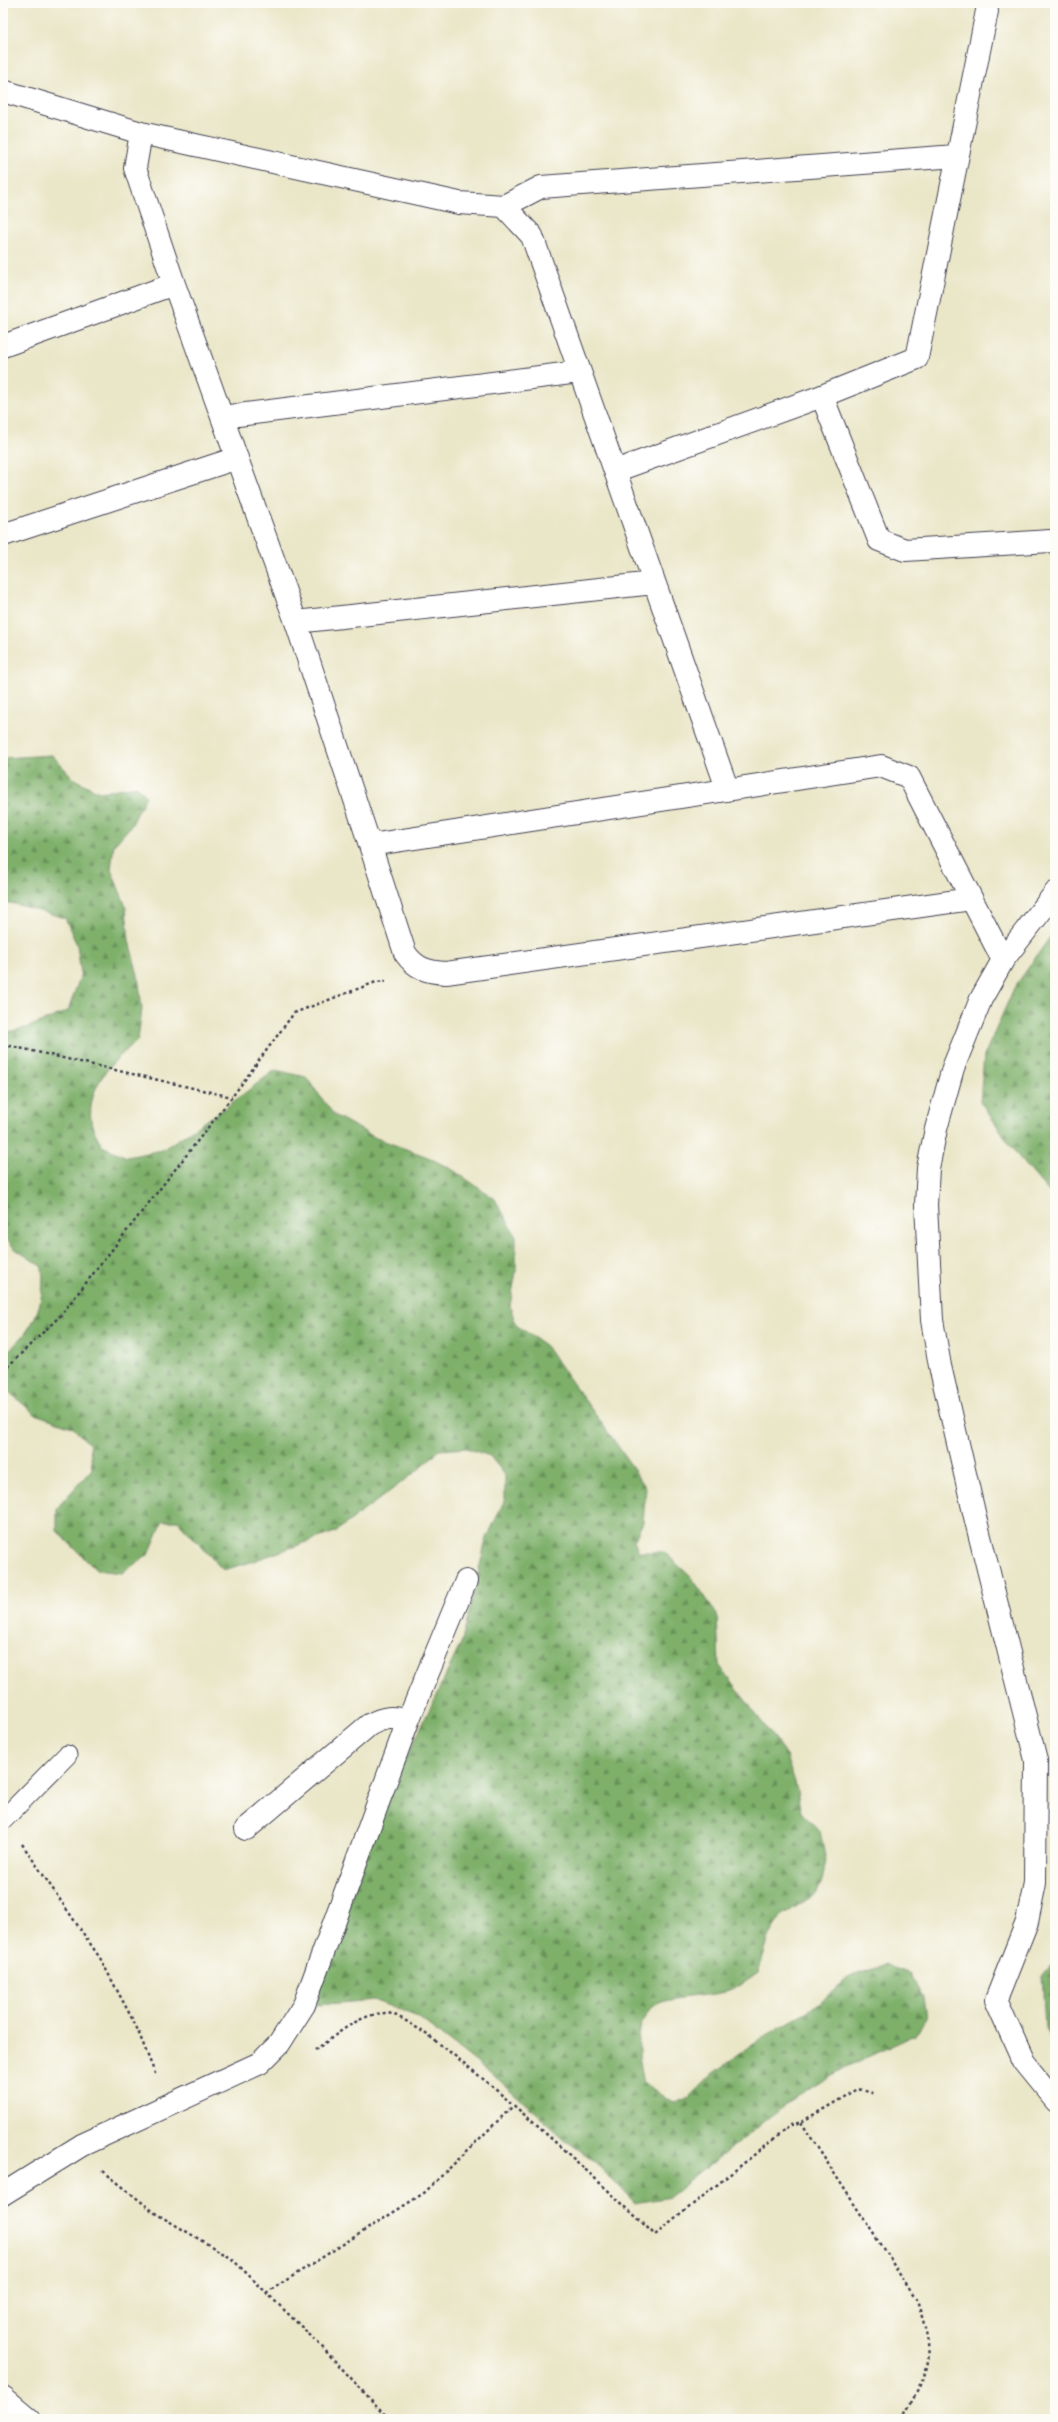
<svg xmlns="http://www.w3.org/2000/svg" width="1058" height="2422" font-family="'Sorts Mill Goudy',serif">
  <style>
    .forest { fill: url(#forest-firs); stroke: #506952 }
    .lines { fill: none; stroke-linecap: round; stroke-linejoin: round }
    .lane-casing { stroke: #403f50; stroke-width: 21 }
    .street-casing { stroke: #403f50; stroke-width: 24 }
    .path { stroke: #403f50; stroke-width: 2.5; stroke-dasharray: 3 3; stroke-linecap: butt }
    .lane { stroke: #fff; stroke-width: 19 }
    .street { stroke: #fff; stroke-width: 22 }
  </style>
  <defs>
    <pattern id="forest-firs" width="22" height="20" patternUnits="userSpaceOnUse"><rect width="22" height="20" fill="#7eb06a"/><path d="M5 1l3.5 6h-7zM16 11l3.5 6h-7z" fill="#678f58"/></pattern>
  </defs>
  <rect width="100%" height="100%" fill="#fdfcf7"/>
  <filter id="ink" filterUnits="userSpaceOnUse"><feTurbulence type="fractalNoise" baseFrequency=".025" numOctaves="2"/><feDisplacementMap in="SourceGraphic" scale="8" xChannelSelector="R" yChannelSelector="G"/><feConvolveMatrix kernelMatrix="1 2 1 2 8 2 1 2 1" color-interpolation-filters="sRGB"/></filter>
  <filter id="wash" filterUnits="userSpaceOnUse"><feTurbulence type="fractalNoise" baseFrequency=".012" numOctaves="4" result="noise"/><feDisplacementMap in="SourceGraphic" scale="16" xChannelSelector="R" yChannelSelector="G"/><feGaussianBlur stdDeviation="0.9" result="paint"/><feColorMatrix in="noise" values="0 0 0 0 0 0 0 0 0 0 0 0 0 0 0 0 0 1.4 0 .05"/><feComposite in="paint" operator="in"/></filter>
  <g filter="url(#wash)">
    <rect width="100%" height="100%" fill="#eae6c8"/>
    <path class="forest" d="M 52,755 L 74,779 L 99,792 L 137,786 L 146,796 L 131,826 L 114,845 L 111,869 L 126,907 L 129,941 L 138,975 L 142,1009 L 138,1040 C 113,1061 87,1085 91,1121 C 92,1129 99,1139 102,1146 L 127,1157 L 162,1150 L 225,1108 L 275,1070 L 306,1077 L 334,1115 L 376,1138 L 428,1157 L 453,1170 L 495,1199 L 516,1236 L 516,1271 L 510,1306 L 516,1325 L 545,1345 L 618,1446 L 646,1488 L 643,1522 L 634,1541 L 639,1552 L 664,1552 L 692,1578 L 717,1614 L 719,1665 L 785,1753 L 795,1782 L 801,1812 L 820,1831 L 826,1860 L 822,1881 L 817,1893 L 782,1916 L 769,1937 L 758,1973 C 749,1979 737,1989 726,1992 C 707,1996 688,1996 669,2000 C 629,2008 638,2056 644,2083 L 671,2101 L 688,2099 L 713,2074 L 766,2035 L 811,2010 L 849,1977 L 885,1965 L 909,1973 L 923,1998 L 926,2018 L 915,2035 L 846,2067 L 784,2105 L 670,2197 L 635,2203 L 595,2161 L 568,2142 L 499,2080 L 418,2017 L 373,2000 L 318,2005 L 316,1991 L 393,1786 L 462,1641 L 486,1540 L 505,1499 L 505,1475 L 490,1456 L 466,1448 L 439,1450 L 417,1471 L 335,1532 L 248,1563 L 223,1570 L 178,1521 L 163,1521 L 149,1554 L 122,1573 L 96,1570 L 57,1531 L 57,1508 L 92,1469 L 90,1445 L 72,1427 L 35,1414 L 3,1387 L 3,1355 C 33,1332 46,1305 42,1267 L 14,1248 L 3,1234 L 3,1033 L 26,1028 L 68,1011 L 81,974 L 77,945 L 65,918 L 11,903 L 3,904 L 3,758 Z
      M 1055,930 L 1055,1199 L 1018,1156 L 980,1101 L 984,1056 L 1014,988 Z
      M 1055,1959 L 1055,2049 L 1045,2027 L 1042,1975 Z"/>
  </g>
  <g filter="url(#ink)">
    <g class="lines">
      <g class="lane-casing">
        <path id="lane" d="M 3,1820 L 67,1755"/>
      </g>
      <g class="street-casing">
        <path id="street" d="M 3,91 L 141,133 L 459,203 L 504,206 L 532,236 L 727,788
          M 141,133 L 135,168 L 174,284 L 296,622 L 370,845 L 881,766 L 909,777 L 1003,960
          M 504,206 L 541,187 L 956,156
          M 3,346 L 174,284
          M 822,396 L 879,540 L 905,550 L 1050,541 L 1055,542
          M 222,417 L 579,372
          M 615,471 L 822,396 L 917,358 L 987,11
          M 3,535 L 237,458
          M 296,622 L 654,583
          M 370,845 L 405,953 C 416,969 428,972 446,973 L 971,899
          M 1055,893 L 1003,960 L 981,999 L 953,1068 L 936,1129 L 928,1168 L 926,1205 L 932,1320 L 940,1366 L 976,1521 L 1036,1760 L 1035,1883 L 1027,1922 L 996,2000 L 1024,2062 L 1055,2100
          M 246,1829 L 369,1725 C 384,1717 392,1716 408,1721
          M 3,2194 L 82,2145 L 260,2063 L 279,2044 L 304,2005 L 408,1721 L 466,1581
          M 3,2397 L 29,2419"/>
      </g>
      <path class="path" d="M 3,1047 L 11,1046 L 232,1097
        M 3,1371 L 60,1316 L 232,1097 L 294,1013 L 376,982 L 386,981
        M 22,1844 L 100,1958 L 136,2026 L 156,2076
        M 315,2050 C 337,2035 358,2014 386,2013 C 420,2012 620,2201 655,2235 L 791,2125 L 801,2122 L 858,2089 L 876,2094
        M 801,2122 L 917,2301 C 924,2323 933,2348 926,2371 C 921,2387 910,2404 902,2419
        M 103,2171 L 155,2213 L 231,2258 L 321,2346 L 389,2419
        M 266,2293 L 424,2193 L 513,2106"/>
      <use href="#lane" class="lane"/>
      <use href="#street" class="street"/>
    </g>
  </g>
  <rect width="1058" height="2422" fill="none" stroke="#fdfcf7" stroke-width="16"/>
</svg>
